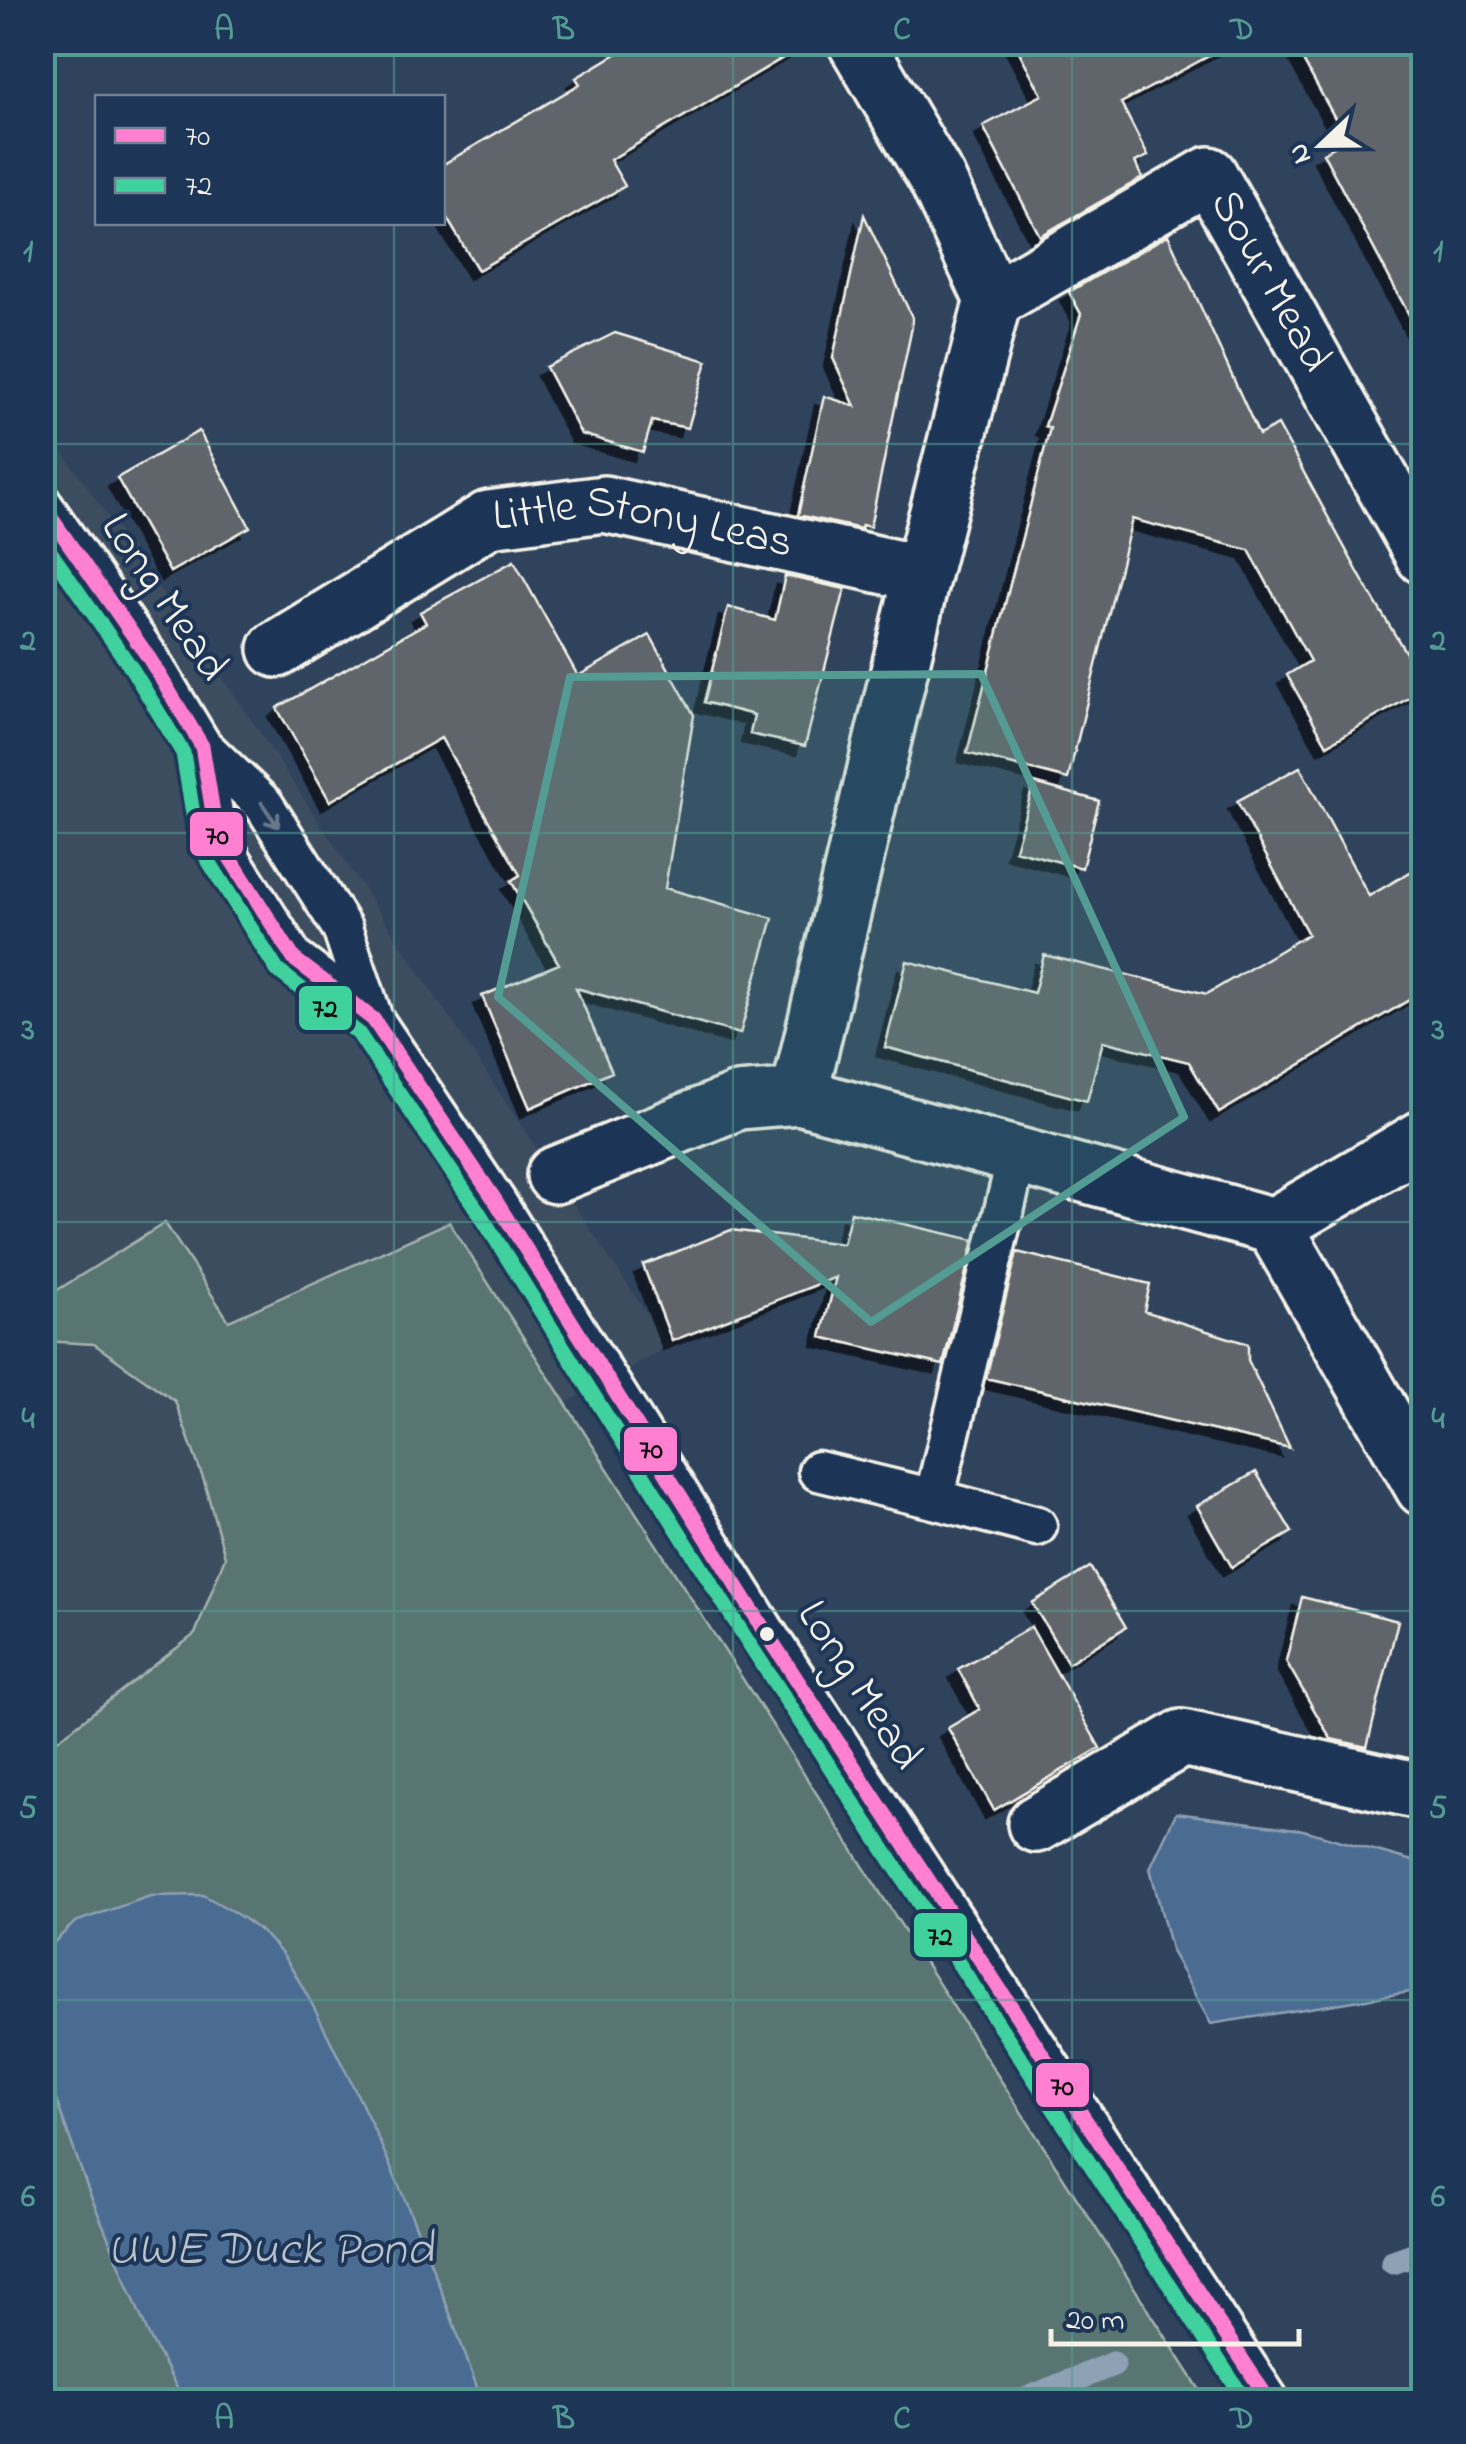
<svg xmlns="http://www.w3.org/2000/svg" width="1466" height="2444" font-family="'Indie Flower',sans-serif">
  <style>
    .built { fill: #3e4d61 }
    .green { fill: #597472; stroke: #a6b2ad; stroke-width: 2.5 }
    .water { fill: #4c6c92; stroke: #8fa1b4; stroke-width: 2.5 }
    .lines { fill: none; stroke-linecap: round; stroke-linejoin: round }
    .stream { stroke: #8fa1b4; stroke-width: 25 }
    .building { fill: #5e656a; stroke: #f4f1e8; stroke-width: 2.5; filter: url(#shadow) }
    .lane-casing { stroke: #f4f1e8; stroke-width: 45 }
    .street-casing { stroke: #f4f1e8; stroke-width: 62 }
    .lane { stroke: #1d3557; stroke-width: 38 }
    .street { stroke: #1d3557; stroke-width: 55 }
    .bus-1-casing { stroke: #1d3557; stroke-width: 22 }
    .bus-2-casing { stroke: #1d3557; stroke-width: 22 }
    .bus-1 { stroke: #ff80d0; stroke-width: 15 }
    .bus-2 { stroke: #3fd19e; stroke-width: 15 }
    .oneway { stroke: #68778a }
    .marked { fill: #549b93; fill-opacity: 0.2; stroke: #549b93; stroke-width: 8; stroke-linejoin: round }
    .grid { fill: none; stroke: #549b93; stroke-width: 2.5; stroke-opacity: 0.55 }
    .bus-dot { fill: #f4f1e8; stroke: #1d3557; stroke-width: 4 }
    .labels { text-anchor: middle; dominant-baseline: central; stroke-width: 8; stroke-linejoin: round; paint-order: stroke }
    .street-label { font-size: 45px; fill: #f4f1e8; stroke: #1d3557 }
    .water-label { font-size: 48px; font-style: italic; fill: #b9c2ca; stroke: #1d3557 }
    .line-badge { stroke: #1d3557; stroke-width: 4 }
    .pale-badge-label { font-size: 28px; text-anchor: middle; font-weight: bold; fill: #111 }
    .neatline { fill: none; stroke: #549b93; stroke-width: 4 }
    .grid-label { font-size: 32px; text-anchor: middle; font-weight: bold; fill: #549b93 }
  </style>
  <defs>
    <filter id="shadow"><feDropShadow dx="-9" dy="9" stdDeviation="0" flood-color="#0009"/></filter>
  </defs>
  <rect width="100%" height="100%" fill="#30435d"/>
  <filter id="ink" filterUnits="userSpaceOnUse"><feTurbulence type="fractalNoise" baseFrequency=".01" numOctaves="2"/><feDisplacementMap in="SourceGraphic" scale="20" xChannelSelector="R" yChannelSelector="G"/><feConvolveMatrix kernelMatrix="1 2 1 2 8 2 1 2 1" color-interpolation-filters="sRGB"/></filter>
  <g filter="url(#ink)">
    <path class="built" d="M 42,423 L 242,706 L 668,1346 L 565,1404 L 518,1420 L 43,2401 Z"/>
    <path class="green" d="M 449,1222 L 1207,2401 L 43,2401 L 43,1751 L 195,1634 L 225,1557 L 204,1481 L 175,1401 L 94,1344 L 43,1341 L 43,1299 L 165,1223 L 229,1321 Z"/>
    <path class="water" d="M 1176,1813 L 1303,1830 L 1423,1864 L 1423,1990 L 1211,2024 L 1172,1953 L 1150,1868 Z
      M 203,1895 C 233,1911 262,1927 282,1954 C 305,1987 323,2026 341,2062 C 398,2173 440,2284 482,2401 L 184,2401 L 149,2336 L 88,2189 L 43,2064 L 42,1954 L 75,1922 L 150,1896 Z"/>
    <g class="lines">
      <path class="stream" d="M 1393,2262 L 1424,2251
        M 1020,2402 L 1113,2364"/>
    </g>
    <path class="building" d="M 636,42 L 810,42 L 610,160 L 625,186 L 478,270 L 442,210 L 442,165 L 580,84 L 576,78 Z
      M 1014,42 L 1235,42 L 1121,103 L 1148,156 L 1135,162 L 1142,178 L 1040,236 L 983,126 L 1042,95 Z
      M 1293,42 L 1424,42 L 1424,343 L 1323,153 L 1347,140 Z
      M 864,215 L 912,317 L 912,327 L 870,527 L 862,525 L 861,529 L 798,515 L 824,396 L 855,406 L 833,358 Z
      M 1168,235 L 1259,435 L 1278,425 L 1365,585 L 1424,683 L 1424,689 L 1327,745 L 1287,675 L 1310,661 L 1249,550 L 1132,519 L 1068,779 L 967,753 L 1050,428 L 1045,426 L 1081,314 L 1069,292 Z
      M 615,333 L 707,361 L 688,428 L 652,421 L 643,452 L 581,434 L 546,367 Z
      M 199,431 L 250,527 L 170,572 L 117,478 Z
      M 514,561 L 578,676 L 650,635 L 694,715 L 665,888 L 773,918 L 740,1034 L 576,988 L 612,1072 L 530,1108 L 482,996 L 559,964 L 511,881 L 520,875 L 441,738 L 330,801 L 277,708 L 426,623 L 420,612 Z
      M 785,576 L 845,589 L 805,746 L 750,734 L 754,715 L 704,702 L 728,607 L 775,620 Z
      M 1300,767 L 1369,896 L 1424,864 L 1424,991 L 1219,1113 L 1189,1062 L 1103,1041 L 1087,1101 L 885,1047 L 907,961 L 1034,993 L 1044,955 L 1207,994 L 1308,934 L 1237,801 Z
      M 1034,783 L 1099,801 L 1082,868 L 1015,850 Z
      M 851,1212 L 974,1240 L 943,1365 L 821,1337 L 836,1277 L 672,1341 L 643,1265 L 731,1230 L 843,1244 Z
      M 1017,1252 L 1150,1284 L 1144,1311 L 1248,1344 L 1248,1360 L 1290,1448 L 986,1378 Z
      M 1256,1472 L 1292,1532 L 1232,1567 L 1197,1506 Z
      M 1090,1567 L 1126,1627 L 1068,1663 L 1032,1603 Z
      M 1302,1597 L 1398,1621 L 1367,1747 L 1331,1739 L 1286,1661 Z
      M 1031,1627 L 1100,1748 L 994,1810 L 948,1728 L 980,1709 L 958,1669 Z"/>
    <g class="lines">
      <g class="lane-casing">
        <path id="lane" d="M 42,504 L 149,658 L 202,746 L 264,805 L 342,928 L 373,1019 L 495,1200 L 765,1631 L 1270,2402
          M 202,746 L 217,837 L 294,959 L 373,1019
          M 818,1471 L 934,1499 L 1018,1153
          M 934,1499 L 1037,1526"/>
      </g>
      <g class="street-casing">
        <g id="street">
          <path id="s1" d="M 993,300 L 1209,175 L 1424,556"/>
          <path id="s2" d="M 277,649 L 489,519 L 604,504 L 922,574"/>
          <path d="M 799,1096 L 922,574 L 993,300 L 937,179 L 856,42"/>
          <path d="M 555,1175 L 738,1101 L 799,1096 L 1274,1226 L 1424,1488"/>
          <path d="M 1274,1226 L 1424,1138"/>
          <path d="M 1036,1824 L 1182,1738 L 1424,1792"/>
        </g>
      </g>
      <use href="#lane" class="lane"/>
      <use href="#street" class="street"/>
      <g class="bus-1-casing">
        <path id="bus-1" d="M 42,505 L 149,658 L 202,746 L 217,837 L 294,959 L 373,1019 L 495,1200 L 765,1631 L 1270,2402"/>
      </g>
      <g class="bus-2-casing">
        <path id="bus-2" d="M 42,540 L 132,669 L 183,753 L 198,844 L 277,970 L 358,1033 L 478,1211 L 748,1642 L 1246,2402"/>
      </g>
      <use href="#bus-1" class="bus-1"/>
      <use href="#bus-2" class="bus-2"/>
    </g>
    <defs><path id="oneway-shaft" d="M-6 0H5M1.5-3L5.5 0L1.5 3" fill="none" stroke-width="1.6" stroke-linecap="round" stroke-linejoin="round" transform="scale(2.5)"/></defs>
    <use class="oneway" href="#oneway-shaft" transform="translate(270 815) rotate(55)"/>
  </g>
  <path class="marked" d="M 981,674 L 1184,1117 L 871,1322 L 498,997 L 570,677 Z"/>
  <path class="grid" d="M 394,42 L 394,98M 733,42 L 733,2402M 1072,42 L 1072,2402M 394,222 L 394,2402M 42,444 L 1424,444M 42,833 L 1424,833M 42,1222 L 1424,1222M 42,1611 L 1424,1611M 42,2000 L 1424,2000"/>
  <circle class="bus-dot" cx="767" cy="1634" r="9"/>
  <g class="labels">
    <g class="street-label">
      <text stroke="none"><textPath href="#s1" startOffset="372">Sour Mead</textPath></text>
      <text stroke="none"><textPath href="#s2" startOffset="405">Little Stony Leas</textPath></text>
      <text transform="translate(163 598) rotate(56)">Long Mead</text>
      <text transform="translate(858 1686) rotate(57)">Long Mead</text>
    </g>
    <g class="water-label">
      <text x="270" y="2251">UWE Duck Pond</text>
    </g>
  </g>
  <g class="line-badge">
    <rect x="188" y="810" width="57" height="48" rx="10" fill="#ff80d0"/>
    <rect x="297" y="984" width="57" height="48" rx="10" fill="#3fd19e"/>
    <rect x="622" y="1425" width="57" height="48" rx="10" fill="#ff80d0"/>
    <rect x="912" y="1911" width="57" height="48" rx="10" fill="#3fd19e"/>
    <rect x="1034" y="2061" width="57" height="48" rx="10" fill="#ff80d0"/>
  </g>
  <g class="pale-badge-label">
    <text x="217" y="844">70</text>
    <text x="325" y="1017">72</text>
    <text x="651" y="1458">70</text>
    <text x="940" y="1945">72</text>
    <text x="1062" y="2095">70</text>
  </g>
  <rect width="1466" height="2444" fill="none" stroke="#1d3557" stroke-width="110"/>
  <rect x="95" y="95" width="350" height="130" fill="#1d3557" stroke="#738091" stroke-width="2.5"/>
  <rect x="115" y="128" width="50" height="15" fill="#ff80d0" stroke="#738091" stroke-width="2.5"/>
  <text x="185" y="145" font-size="30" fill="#f4f1e8">70</text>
  <rect x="115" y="178" width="50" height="15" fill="#3fd19e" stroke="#738091" stroke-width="2.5"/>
  <text x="185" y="195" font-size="30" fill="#f4f1e8">72</text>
  <g transform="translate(1321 145) rotate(248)" stroke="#1d3557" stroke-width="8" paint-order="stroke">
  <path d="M0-8L18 38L0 25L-18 38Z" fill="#f4f1e8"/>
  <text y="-15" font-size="28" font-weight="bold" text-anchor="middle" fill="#f4f1e8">N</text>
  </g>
  <path d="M1051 2329v15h248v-15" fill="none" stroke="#f4f1e8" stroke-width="5"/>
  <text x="1066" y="2329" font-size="30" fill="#f4f1e8" stroke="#1d3557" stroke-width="8" paint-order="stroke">20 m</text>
  <rect x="55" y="55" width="1356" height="2334" class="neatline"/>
  <g class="grid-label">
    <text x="224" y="39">A</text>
    <text x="564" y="39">B</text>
    <text x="902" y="39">C</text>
    <text x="1242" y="39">D</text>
    <text x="28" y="261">1</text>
    <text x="1438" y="261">1</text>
    <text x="28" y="650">2</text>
    <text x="1438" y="650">2</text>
    <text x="28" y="1039">3</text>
    <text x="1438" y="1039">3</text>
    <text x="28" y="1428">4</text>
    <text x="1438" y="1428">4</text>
    <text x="28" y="1817">5</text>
    <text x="1438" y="1817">5</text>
    <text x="28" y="2206">6</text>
    <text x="1438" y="2206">6</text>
    <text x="224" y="2428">A</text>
    <text x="564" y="2428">B</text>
    <text x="902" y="2428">C</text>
    <text x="1242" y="2428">D</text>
  </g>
</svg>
